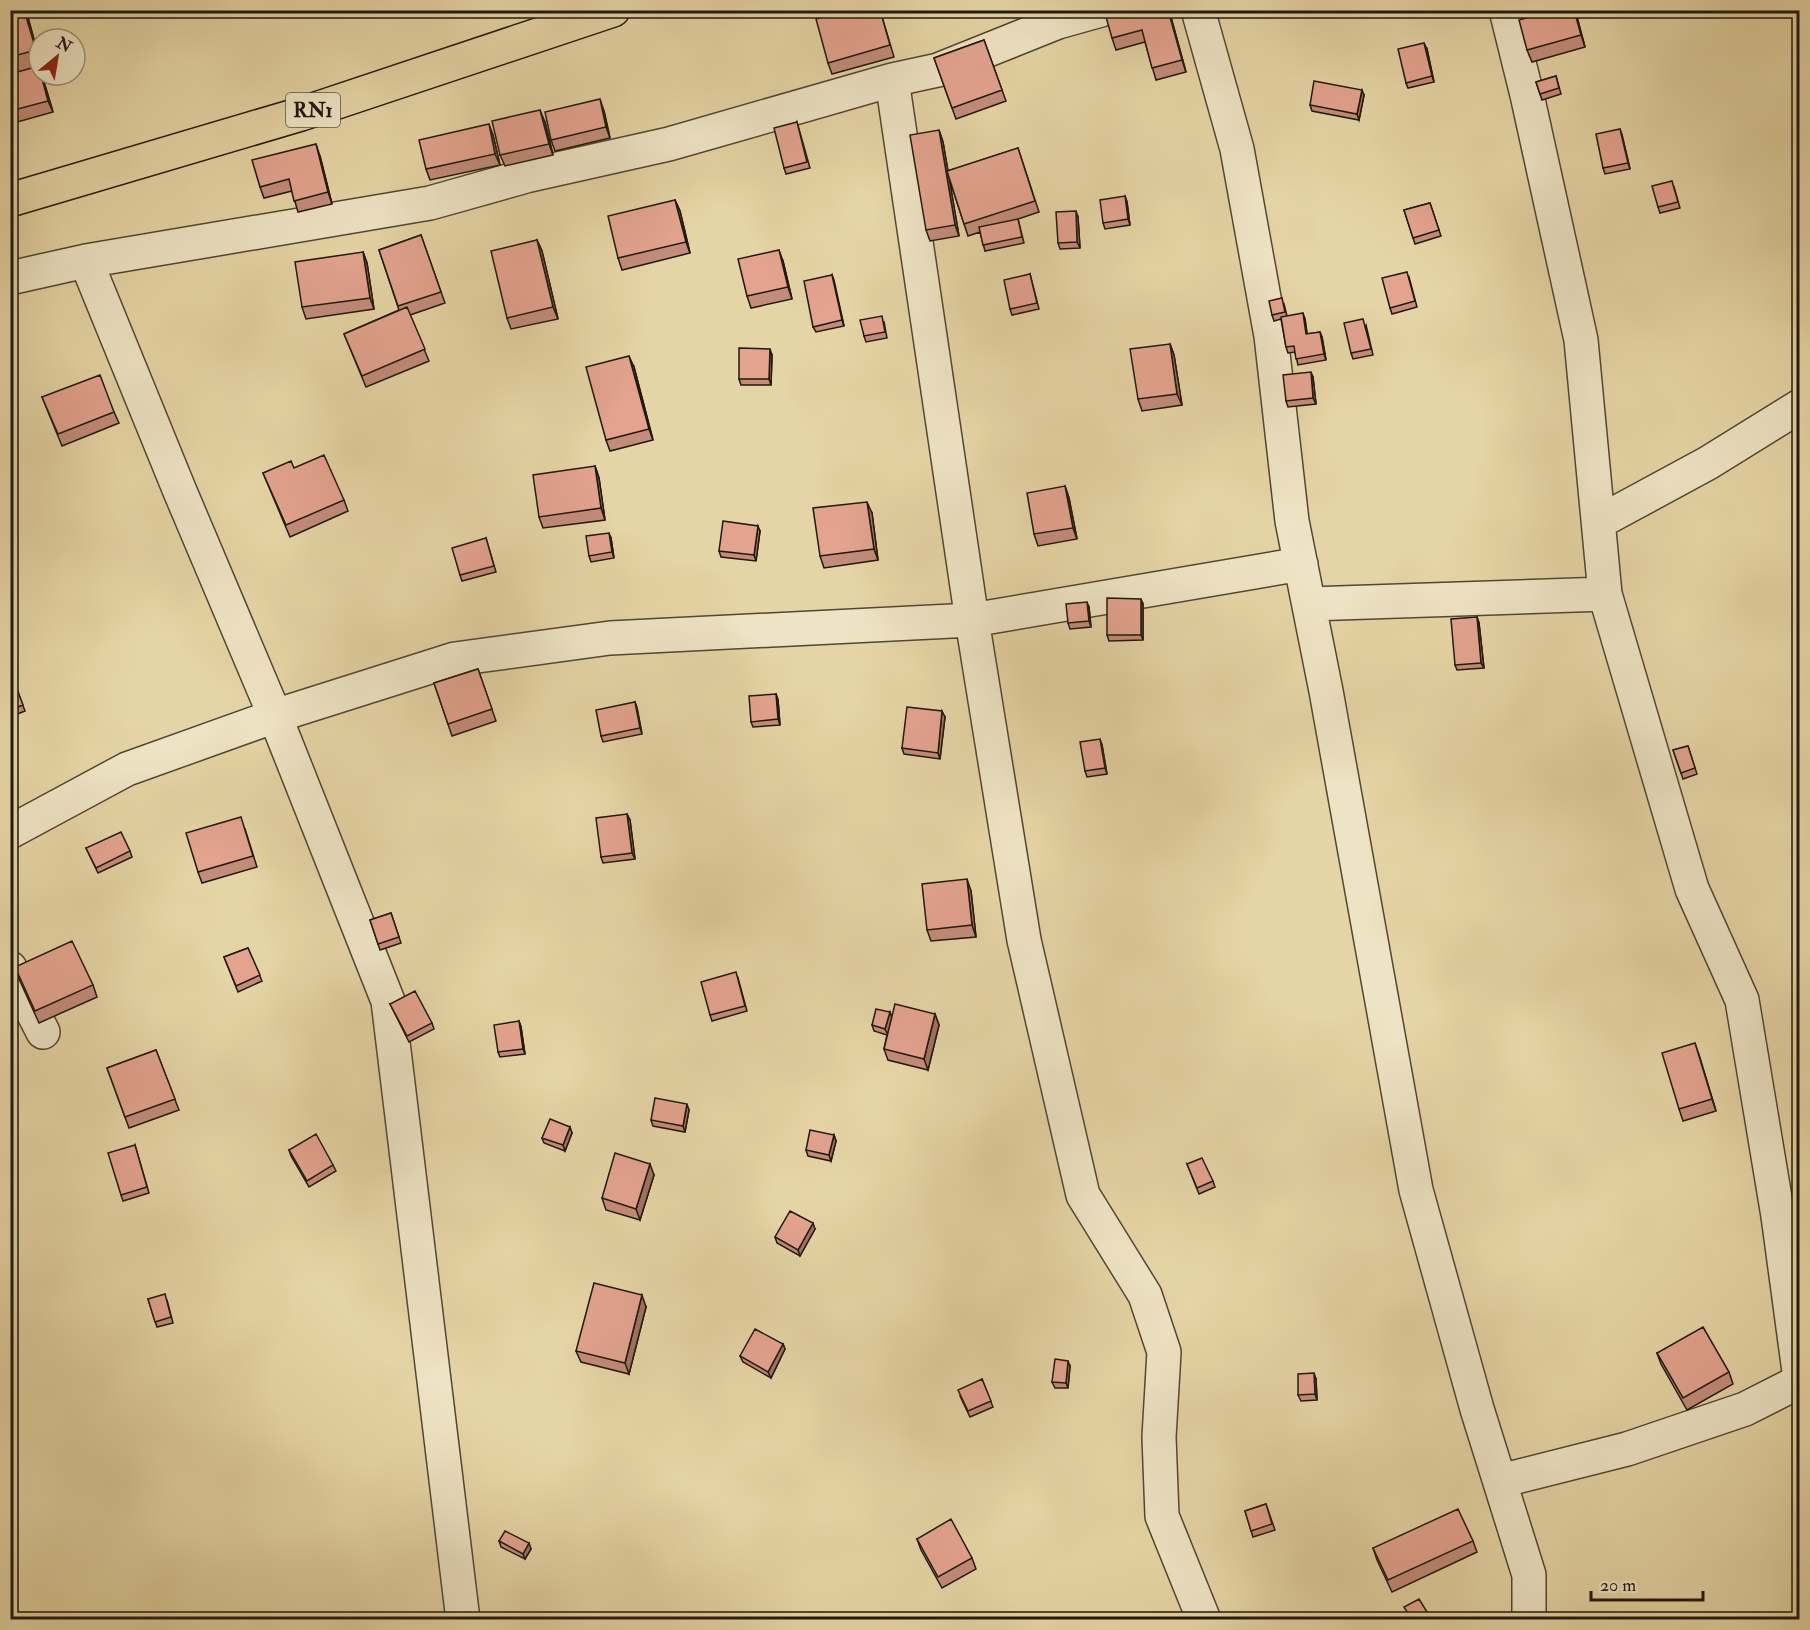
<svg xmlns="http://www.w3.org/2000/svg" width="1810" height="1630" font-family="'IM FELL Double Pica',serif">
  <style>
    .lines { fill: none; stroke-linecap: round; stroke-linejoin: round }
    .minor-casing { stroke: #524732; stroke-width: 36 }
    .highway-casing { stroke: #21180c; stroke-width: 36 }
    .minor { stroke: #eee3c4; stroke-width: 33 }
    .highway { stroke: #e5d4a5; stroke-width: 33 }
    .wall { fill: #c38c7b; stroke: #21180c; stroke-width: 1.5 }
    .shaded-wall { fill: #9f7264; stroke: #21180c; stroke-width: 1.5 }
    .building { fill: #e3a38f; stroke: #21180c; stroke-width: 1.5 }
    .labels { text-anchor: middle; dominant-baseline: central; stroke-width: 6; stroke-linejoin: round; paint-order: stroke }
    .shield { fill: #eee3c4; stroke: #5e5543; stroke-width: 1.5 }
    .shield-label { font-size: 20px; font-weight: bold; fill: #21180c }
  </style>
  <rect width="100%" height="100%" fill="#e5d4a5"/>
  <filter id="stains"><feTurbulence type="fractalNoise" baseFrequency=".00333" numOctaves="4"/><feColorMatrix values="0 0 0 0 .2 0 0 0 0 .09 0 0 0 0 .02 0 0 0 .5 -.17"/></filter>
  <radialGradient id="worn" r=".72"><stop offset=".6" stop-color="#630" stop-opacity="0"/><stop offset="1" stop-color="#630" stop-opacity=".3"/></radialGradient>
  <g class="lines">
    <g class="minor-casing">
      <path id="minor" d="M 1198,10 L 1237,149 L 1271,336 L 1292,521 L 1326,691 L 1416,1190 L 1477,1409 L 1529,1575 L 1529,1620
        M 1506,10 L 1527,95 L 1581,340 L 1605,594 L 1692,889 L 1742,1000 L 1778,1216 L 1800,1379
        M 892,80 L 972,620 L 1024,940 L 1083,1195 L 1145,1295 L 1164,1352 L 1159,1437 L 1162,1516 L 1204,1620
        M 86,261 L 179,489 L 275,716 L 388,1001 L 463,1620
        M 10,278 L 86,261 L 430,203 L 526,176 L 669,144 L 892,80 L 938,70 L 1058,22 L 1101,10
        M 1599,522 L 1708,463 L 1800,406
        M 1309,604 L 1605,594
        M 10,832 L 127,769 L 275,716 L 455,659 L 610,638 L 972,620 L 1301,564
        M 10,968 L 43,1032
        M 1500,1481 L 1627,1449 L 1745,1409 L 1800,1381"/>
    </g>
    <g class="highway-casing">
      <path id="highway" d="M 10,200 L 301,114 L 613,10"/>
    </g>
    <use href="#minor" class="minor"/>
    <use href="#highway" class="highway"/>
  </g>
  <path class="wall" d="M 10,10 L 26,10 L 39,57 L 39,75 L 42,75 L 53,112 L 10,124 Z
    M 847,10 L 880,10 L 894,57 L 832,74 L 828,63 Z
    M 1016,10 L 1040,10 L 1017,15 Z
    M 1169,10 L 1186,72 L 1156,80 L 1145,42 L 1116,50 L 1112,38 Z
    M 1577,17 L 1585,47 L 1532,62 L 1527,50 Z
    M 984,40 L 1006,101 L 956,119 L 934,58 Z
    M 1427,49 L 1434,82 L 1408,88 L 1406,83 Z
    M 1556,76 L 1561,94 L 1542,100 L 1536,82 Z
    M 1364,95 L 1359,120 L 1312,111 L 1310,105 Z
    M 604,111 L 610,138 L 555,151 L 551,140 Z
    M 545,122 L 553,155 L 505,166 L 500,155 Z
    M 797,122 L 810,168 L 786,174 L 784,168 Z
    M 939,130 L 943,142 L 948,171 L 1018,148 L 1039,212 L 1018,219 L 1024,243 L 985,251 L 980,232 L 968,236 L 949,178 L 959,236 L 930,241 L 926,230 Z
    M 493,135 L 500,165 L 430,180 L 426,169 Z
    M 1622,135 L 1630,169 L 1605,174 L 1603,168 Z
    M 320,156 L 332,204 L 298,212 L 292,191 L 264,198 L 260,187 Z
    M 1674,187 L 1680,208 L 1660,213 L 1658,207 Z
    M 1125,196 L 1127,202 L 1130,225 L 1105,229 L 1103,223 Z
    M 675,200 L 680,211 L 690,253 L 622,270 L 618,258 Z
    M 1430,203 L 1441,236 L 1415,244 L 1404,210 Z
    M 1078,217 L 1080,248 L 1060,249 L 1058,243 Z
    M 421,235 L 445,303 L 410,315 L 429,361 L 366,387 L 344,334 L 399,310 L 379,250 Z
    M 537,240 L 542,251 L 558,319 L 511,329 L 507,318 Z
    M 363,252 L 367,263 L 374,309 L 306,319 L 302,307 Z
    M 783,261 L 792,299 L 751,308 L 747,296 Z
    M 1030,274 L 1039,309 L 1012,315 L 1010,309 Z
    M 832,275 L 844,326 L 816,332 L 813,327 Z
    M 1409,277 L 1417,307 L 1392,314 L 1390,308 Z
    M 1284,304 L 1287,316 L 1305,319 L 1307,334 L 1320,332 L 1322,337 L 1326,360 L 1298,365 L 1295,352 L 1288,353 L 1286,347 L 1281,319 L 1274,321 L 1272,315 Z
    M 884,322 L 887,338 L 866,342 L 864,336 Z
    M 1366,325 L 1373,355 L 1353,359 L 1351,353 Z
    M 1170,344 L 1174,355 L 1182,405 L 1142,411 L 1138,399 Z
    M 772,355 L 771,385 L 741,385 L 739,379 Z
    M 634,367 L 653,440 L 610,451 L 606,440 Z
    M 1313,377 L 1316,404 L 1288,407 L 1286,401 Z
    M 42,397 L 114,412 L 119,423 L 62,446 Z
    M 595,466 L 599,478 L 605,520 L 543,528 L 539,517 Z
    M 294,468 L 344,500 L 348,511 L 290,537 L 263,473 Z
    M 1065,486 L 1069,498 L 1077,539 L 1038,546 L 1034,534 Z
    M 872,513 L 878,560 L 824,568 L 820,556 Z
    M 760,531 L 756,561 L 721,557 L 719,551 Z
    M 486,538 L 496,572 L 462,581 L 460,575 Z
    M 611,538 L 614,558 L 591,562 L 589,556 Z
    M 1143,604 L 1143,640 L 1109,641 L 1107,635 Z
    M 1089,607 L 1091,627 L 1070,629 L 1068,623 Z
    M 1477,617 L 1479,623 L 1484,668 L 1457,670 L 1455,665 Z
    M 478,669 L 496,721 L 452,736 L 434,683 Z
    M 15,684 L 25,711 L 10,717 L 10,685 Z
    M 776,694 L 778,700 L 780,725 L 753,727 L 751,722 Z
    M 635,702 L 637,708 L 642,734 L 603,742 L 601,736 Z
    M 945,717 L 940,759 L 904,754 L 902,748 Z
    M 1102,745 L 1107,774 L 1087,777 L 1085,771 Z
    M 1688,746 L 1697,774 L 1683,779 L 1673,750 Z
    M 627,814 L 630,820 L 635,859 L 603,863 L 601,857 Z
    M 245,829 L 257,867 L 202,883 L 198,872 Z
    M 86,848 L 130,851 L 132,857 L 98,873 Z
    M 971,891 L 976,937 L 931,941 L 927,930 Z
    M 391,913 L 401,943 L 380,950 L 370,920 Z
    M 248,948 L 262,981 L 238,992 L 224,957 Z
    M 15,967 L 93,985 L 97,997 L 39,1023 L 19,979 Z
    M 738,978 L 747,1011 L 712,1021 L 710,1015 Z
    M 390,1004 L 432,1023 L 434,1029 L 409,1042 Z
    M 890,1012 L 892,1018 L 935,1014 L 939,1025 L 928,1070 L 888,1060 L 884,1049 L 887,1035 L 874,1031 L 872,1025 Z
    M 519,1021 L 521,1027 L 525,1054 L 500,1057 L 498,1052 Z
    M 156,1050 L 179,1110 L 129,1128 L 107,1068 Z
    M 1699,1055 L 1716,1111 L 1683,1121 L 1679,1109 Z
    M 689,1110 L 685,1132 L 653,1126 L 651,1120 Z
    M 572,1133 L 565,1151 L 544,1143 L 542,1138 Z
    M 834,1135 L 836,1141 L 831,1161 L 808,1156 L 806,1150 Z
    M 135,1145 L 149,1193 L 123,1201 L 121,1195 Z
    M 289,1150 L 333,1165 L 336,1171 L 309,1187 L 291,1156 Z
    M 1187,1164 L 1213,1181 L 1215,1187 L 1199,1194 Z
    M 654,1175 L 640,1220 L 606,1210 L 602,1198 Z
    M 815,1229 L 800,1256 L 777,1243 L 775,1237 Z
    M 148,1299 L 167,1300 L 173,1323 L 157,1327 Z
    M 646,1307 L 629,1374 L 581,1362 L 576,1351 Z
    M 783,1344 L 785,1349 L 771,1378 L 743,1362 L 740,1356 Z
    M 1657,1353 L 1729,1372 L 1733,1384 L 1687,1410 L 1661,1364 Z
    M 1070,1366 L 1068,1388 L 1055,1388 L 1052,1382 Z
    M 982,1379 L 993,1407 L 970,1417 L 960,1396 Z
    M 1316,1379 L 1317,1400 L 1301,1401 L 1298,1395 Z
    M 1266,1504 L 1275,1530 L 1253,1537 L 1245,1511 Z
    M 917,1539 L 972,1558 L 976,1569 L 942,1588 L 921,1550 Z
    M 499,1541 L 531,1549 L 525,1559 L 501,1547 Z
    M 1473,1541 L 1477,1552 L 1392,1592 L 1377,1560 L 1373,1548 Z"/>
  <path class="shaded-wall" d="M 24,10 L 26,10 L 39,59 L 36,50 Z
    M 1168,10 L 1169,10 L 1186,72 L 1182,60 Z
    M 1574,10 L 1577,17 L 1585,47 L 1581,35 Z
    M 1424,43 L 1427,49 L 1434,82 L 1432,76 Z
    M 41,75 L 42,75 L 53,112 L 48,101 Z
    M 1362,90 L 1364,95 L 1359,120 L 1357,114 Z
    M 600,99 L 604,111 L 610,138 L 606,127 Z
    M 540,110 L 545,122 L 553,155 L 549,144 Z
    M 489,124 L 493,135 L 500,165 L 495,154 Z
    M 1620,129 L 1622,135 L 1630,169 L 1628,163 Z
    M 939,130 L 943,142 L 959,236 L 955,225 Z
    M 316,144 L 320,156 L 332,204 L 328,192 Z
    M 1125,196 L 1127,202 L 1130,225 L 1128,219 Z
    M 675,200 L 680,211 L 690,253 L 686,242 Z
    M 1076,211 L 1078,217 L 1080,248 L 1077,242 Z
    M 537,240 L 542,251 L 558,319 L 553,307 Z
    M 779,250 L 783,261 L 792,299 L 788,287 Z
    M 363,252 L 367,263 L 374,309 L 370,298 Z
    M 832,275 L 834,280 L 844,326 L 842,320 Z
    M 1303,313 L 1305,319 L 1308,340 L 1306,334 Z
    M 1320,332 L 1322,337 L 1326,360 L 1324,354 Z
    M 1170,344 L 1174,355 L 1182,405 L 1177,394 Z
    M 770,349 L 772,355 L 771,385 L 769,379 Z
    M 629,356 L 634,367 L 653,440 L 649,429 Z
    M 1311,372 L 1313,377 L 1316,404 L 1313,398 Z
    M 595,466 L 599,478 L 605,520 L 601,508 Z
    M 1065,486 L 1069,498 L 1077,539 L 1073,528 Z
    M 867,502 L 872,513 L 878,560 L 874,549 Z
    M 758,526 L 760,531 L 756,561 L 754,555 Z
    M 609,533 L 611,538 L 614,558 L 612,552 Z
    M 1141,599 L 1143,604 L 1143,640 L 1141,635 Z
    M 1087,602 L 1089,607 L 1091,627 L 1089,621 Z
    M 1477,617 L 1479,623 L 1484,668 L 1481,663 Z
    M 776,694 L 778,700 L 780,725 L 778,719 Z
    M 635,702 L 637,708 L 642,734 L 640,728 Z
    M 942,711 L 945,717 L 940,759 L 938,753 Z
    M 1100,739 L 1102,745 L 1107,774 L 1105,768 Z
    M 627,814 L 630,820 L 635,859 L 632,853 Z
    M 967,879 L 971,891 L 976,937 L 972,925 Z
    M 890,1012 L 892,1018 L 888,1035 L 885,1029 Z
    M 935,1014 L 939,1025 L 928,1070 L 924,1059 Z
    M 519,1021 L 521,1027 L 525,1054 L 523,1049 Z
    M 1695,1043 L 1699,1055 L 1716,1111 L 1712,1099 Z
    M 687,1104 L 689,1110 L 685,1132 L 683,1126 Z
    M 570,1127 L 572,1133 L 565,1151 L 563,1145 Z
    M 834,1135 L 836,1141 L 831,1161 L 829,1155 Z
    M 650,1164 L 654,1175 L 640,1220 L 636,1209 Z
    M 813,1223 L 815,1229 L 800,1256 L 798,1250 Z
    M 642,1295 L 646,1307 L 629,1374 L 625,1363 Z
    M 783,1344 L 785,1349 L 771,1378 L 768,1372 Z
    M 1068,1361 L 1070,1366 L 1068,1388 L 1066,1383 Z
    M 1314,1373 L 1316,1379 L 1317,1400 L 1315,1394 Z
    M 529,1543 L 531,1549 L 525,1559 L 523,1554 Z"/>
  <path class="building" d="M 10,10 L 24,10 L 36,50 L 10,57 Z
    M 847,10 L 880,10 L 890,45 L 828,63 L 816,19 Z
    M 1104,10 L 1168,10 L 1182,60 L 1152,68 L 1142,30 L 1112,38 Z
    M 1554,10 L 1574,10 L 1581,35 L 1527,50 L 1519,20 Z
    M 984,40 L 1002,90 L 952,108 L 934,58 Z
    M 1424,43 L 1432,76 L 1406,83 L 1398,49 Z
    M 39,66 L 39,75 L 41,75 L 48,101 L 10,111 L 10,74 Z
    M 1556,76 L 1559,88 L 1540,94 L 1536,82 Z
    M 1314,81 L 1362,90 L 1357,114 L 1310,105 Z
    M 600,99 L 606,127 L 551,140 L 545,112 Z
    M 540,110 L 549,144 L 500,155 L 492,121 Z
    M 797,122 L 807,162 L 784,168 L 774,128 Z
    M 489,124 L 495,154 L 426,169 L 419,140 Z
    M 1620,129 L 1628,163 L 1603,168 L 1596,134 Z
    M 939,130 L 955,225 L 926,230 L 910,135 Z
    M 316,144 L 328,192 L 294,201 L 289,179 L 260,187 L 252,160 Z
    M 1018,148 L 1035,201 L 964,224 L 947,171 Z
    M 1672,181 L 1678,202 L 1658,207 L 1652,186 Z
    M 1125,196 L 1128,219 L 1103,223 L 1100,200 Z
    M 675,200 L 686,242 L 618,258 L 608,216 Z
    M 1430,203 L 1439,230 L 1413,238 L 1404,210 Z
    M 1076,211 L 1077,242 L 1058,243 L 1056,212 Z
    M 1018,219 L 1022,237 L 983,245 L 979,227 Z
    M 421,235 L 441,292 L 398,306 L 379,250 Z
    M 537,240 L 553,307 L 507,318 L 491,251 Z
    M 779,250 L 788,287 L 747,296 L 738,259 Z
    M 363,252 L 370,298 L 302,307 L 295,262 Z
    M 1407,272 L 1415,301 L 1390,308 L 1382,278 Z
    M 1030,274 L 1037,303 L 1010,309 L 1004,280 Z
    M 832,275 L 842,320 L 813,327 L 804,281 Z
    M 1282,298 L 1285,312 L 1272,315 L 1269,301 Z
    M 407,307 L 425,349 L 362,376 L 344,334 Z
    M 1303,313 L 1306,334 L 1320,332 L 1324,354 L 1296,359 L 1294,346 L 1286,347 L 1281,317 Z
    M 882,316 L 885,332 L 864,336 L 860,320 Z
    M 1363,319 L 1371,349 L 1351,353 L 1344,323 Z
    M 1170,344 L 1177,394 L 1138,399 L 1130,349 Z
    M 739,348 L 770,349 L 769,379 L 739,379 Z
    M 629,356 L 649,429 L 606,440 L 586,367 Z
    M 1311,372 L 1313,398 L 1286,401 L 1283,375 Z
    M 100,375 L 114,412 L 58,434 L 42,397 Z
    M 324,455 L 344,500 L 286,525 L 263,473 L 291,461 L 294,468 Z
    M 595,466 L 601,508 L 539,517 L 533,475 Z
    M 1065,486 L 1073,528 L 1034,534 L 1027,493 Z
    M 867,502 L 874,549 L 820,556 L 813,508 Z
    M 723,521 L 758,526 L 754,555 L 719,551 Z
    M 609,533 L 612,552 L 589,556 L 586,536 Z
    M 486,538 L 494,566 L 460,575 L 452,548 Z
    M 1107,598 L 1141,599 L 1141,635 L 1107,635 Z
    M 1087,602 L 1089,621 L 1068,623 L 1066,604 Z
    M 1477,617 L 1481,663 L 1455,665 L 1451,619 Z
    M 478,669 L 492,709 L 448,724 L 434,683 Z
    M 15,684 L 23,705 L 10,710 L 10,685 Z
    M 776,694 L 778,719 L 751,722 L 749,696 Z
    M 635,702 L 640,728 L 601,736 L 596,710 Z
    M 907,707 L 942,711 L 938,753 L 902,748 Z
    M 1100,739 L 1105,768 L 1085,771 L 1080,742 Z
    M 1688,746 L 1695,768 L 1681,773 L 1673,750 Z
    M 627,814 L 632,853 L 601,857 L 596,818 Z
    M 241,817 L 253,856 L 198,872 L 186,833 Z
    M 121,832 L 130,851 L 96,868 L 86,848 Z
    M 967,879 L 972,925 L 927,930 L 922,884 Z
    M 391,913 L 399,937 L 378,944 L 370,920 Z
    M 72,941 L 93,985 L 35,1011 L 15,967 Z
    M 248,948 L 260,975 L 236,986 L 224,957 Z
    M 736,972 L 745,1006 L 710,1015 L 701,982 Z
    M 415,991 L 432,1023 L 407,1036 L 390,1004 Z
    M 895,1004 L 935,1014 L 924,1059 L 884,1049 Z
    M 876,1009 L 890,1012 L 885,1029 L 872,1025 Z
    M 519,1021 L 523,1049 L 498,1052 L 494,1025 Z
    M 1695,1043 L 1712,1099 L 1679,1109 L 1662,1053 Z
    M 156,1050 L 175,1099 L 125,1117 L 107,1068 Z
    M 655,1098 L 687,1104 L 683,1126 L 651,1120 Z
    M 550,1119 L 570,1127 L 563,1145 L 542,1138 Z
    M 810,1130 L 834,1135 L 829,1155 L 806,1150 Z
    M 316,1134 L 333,1165 L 307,1181 L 289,1150 Z
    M 135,1145 L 147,1187 L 121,1195 L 108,1153 Z
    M 615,1153 L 650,1164 L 636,1209 L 602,1198 Z
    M 1202,1158 L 1213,1181 L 1197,1188 L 1187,1164 Z
    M 790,1211 L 813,1223 L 798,1250 L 775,1237 Z
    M 594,1283 L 642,1295 L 625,1363 L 576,1351 Z
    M 165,1294 L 171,1317 L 155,1322 L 148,1299 Z
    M 1703,1327 L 1729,1372 L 1683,1398 L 1657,1353 Z
    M 755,1329 L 783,1344 L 768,1372 L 740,1356 Z
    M 1055,1359 L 1068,1361 L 1066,1383 L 1052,1382 Z
    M 1314,1373 L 1315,1394 L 1298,1395 L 1298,1374 Z
    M 982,1379 L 991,1401 L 968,1411 L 958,1390 Z
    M 1266,1504 L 1272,1524 L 1251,1531 L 1245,1511 Z
    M 1458,1509 L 1473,1541 L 1388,1580 L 1373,1548 Z
    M 951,1519 L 972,1558 L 938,1577 L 917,1539 Z
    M 505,1531 L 529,1543 L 523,1554 L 499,1541 Z
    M 1419,1599 L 1432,1620 L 1412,1620 L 1404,1607 Z"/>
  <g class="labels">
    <rect class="shield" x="286" y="93" width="54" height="34" rx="4.5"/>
    <g class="shield-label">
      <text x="313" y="110">RN1</text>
    </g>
  </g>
  <rect width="1810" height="1630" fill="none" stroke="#e5d4a5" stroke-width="36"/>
  <rect x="12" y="12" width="1786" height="1606" fill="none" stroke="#21180c" stroke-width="3"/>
  <rect x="18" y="18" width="1774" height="1594" fill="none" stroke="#21180c" stroke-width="1.5"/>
  <g transform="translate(57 57) rotate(30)"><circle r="28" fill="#eee3c4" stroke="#9c927a" stroke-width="1.5"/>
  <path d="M0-4.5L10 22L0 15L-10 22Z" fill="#8f2418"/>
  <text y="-9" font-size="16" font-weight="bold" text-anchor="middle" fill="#21180c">N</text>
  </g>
  <path d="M1591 1591v9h112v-9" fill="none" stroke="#21180c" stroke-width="3"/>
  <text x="1600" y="1591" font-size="18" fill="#21180c" stroke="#eee3c4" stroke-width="4.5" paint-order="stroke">20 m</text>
  <rect width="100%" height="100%" filter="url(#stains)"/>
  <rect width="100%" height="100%" fill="url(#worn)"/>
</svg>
